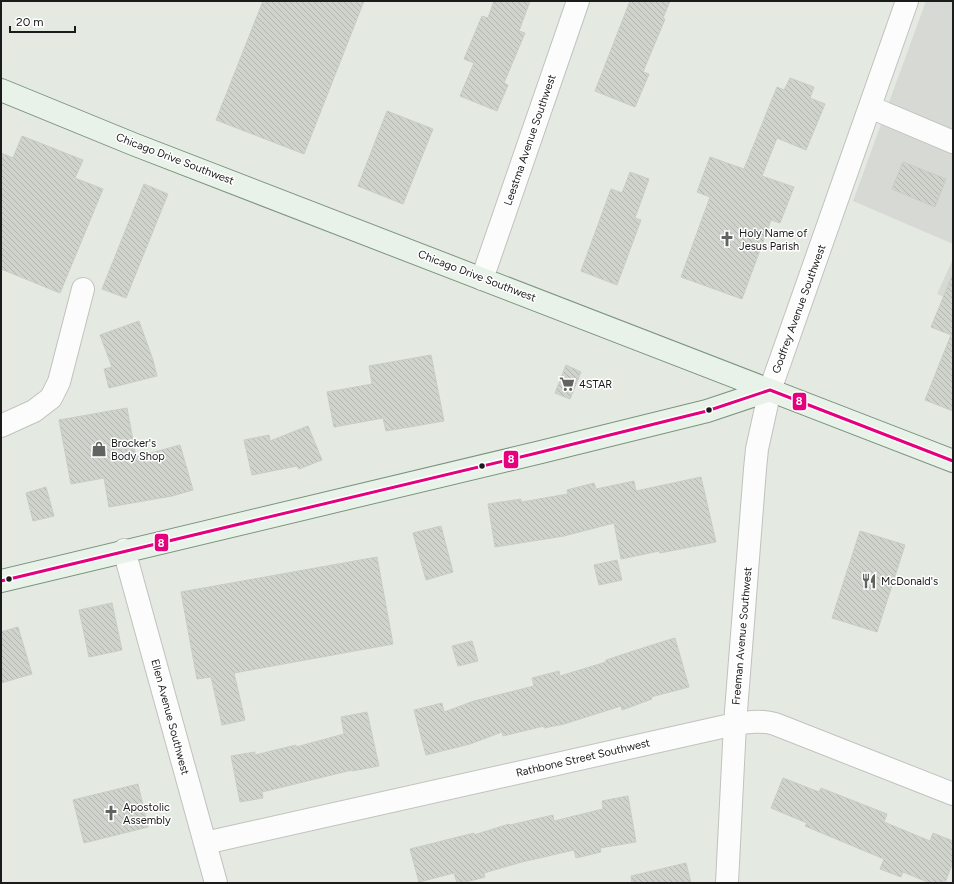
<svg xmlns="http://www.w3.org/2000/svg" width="954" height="884" font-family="Figtree,sans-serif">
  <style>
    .residential { fill: #d6d9d4 }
    .building { fill: url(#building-back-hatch); stroke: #c8cdc4 }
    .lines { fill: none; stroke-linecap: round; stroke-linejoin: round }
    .minor-casing { stroke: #c0c2bf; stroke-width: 24 }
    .secondary-casing { stroke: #7c947d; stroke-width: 24 }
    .minor { stroke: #fbfcfb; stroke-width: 22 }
    .secondary { stroke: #e8f2e9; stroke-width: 22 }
    .bus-1-casing { stroke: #fff; stroke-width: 6 }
    .bus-1 { stroke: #e5007d; stroke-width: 3 }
    .bus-dot { fill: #1b1b1b; stroke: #fff; stroke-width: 1.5 }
    .labels { text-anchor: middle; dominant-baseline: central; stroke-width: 3; stroke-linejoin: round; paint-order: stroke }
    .street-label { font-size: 11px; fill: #1b1b1b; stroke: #fff }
    .poi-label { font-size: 11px; fill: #1b1b1b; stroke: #fff; text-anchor: start }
    .line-badge { stroke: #fff; stroke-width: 1.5 }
    .badge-label { font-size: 11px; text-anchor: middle; font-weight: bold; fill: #fff }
  </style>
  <defs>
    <pattern id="building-back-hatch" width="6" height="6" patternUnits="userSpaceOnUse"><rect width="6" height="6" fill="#cfd3cc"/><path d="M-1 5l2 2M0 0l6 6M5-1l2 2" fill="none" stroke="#b1b5af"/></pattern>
  </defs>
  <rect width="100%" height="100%" fill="#e4eae2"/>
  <path class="residential" d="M 926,1 L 953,1 L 953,244 L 853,201 Z
    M 953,259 L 953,301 L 937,294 Z"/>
  <path class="building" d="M 263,1 L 364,1 L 304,154 L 216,120 Z
    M 494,1 L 530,1 L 519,31 L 525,33 L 504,83 L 508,85 L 497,111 L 460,96 L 474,63 L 464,59 L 482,16 L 488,18 Z
    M 630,1 L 670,1 L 663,18 L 665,19 L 643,72 L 649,74 L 635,107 L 595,91 Z
    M 790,78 L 814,87 L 810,98 L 825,104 L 806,150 L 777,138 L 762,176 L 794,187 L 780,223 L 771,220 L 742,299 L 681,277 L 710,197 L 697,192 L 710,157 L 744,169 L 777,87 L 784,90 Z
    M 387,111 L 433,129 L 403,204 L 358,186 Z
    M 22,136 L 83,160 L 75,178 L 103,189 L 60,293 L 1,269 L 1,153 L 13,158 Z
    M 903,162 L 946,179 L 935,207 L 892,189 Z
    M 630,172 L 649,179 L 635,218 L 641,220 L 617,285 L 581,271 L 611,189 L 622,193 Z
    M 144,184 L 168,194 L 126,298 L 102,289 Z
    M 952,276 L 953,276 L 953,411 L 925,400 L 951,335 L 931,327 Z
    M 139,321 L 153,360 L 157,376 L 109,388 L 104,369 L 112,367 L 100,335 Z
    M 431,355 L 444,421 L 386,431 L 383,418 L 334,427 L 327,392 L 372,384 L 369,366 Z
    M 566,365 L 581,372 L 570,399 L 555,393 Z
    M 127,408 L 136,457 L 180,445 L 193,490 L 172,496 L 109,507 L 104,478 L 71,484 L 59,420 Z
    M 308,426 L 322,460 L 299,469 L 297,466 L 252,475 L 244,440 L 269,435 L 270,441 Z
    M 701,477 L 716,542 L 660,553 L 659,551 L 621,559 L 614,523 L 564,536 L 495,547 L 488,504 L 521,499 L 521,502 L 568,494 L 567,490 L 594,483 L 596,489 L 634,481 L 636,491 Z
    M 46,487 L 54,516 L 33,521 L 26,493 Z
    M 441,526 L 453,572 L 426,580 L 413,533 Z
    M 860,531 L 905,545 L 877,632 L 832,618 Z
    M 377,557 L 393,644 L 234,673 L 245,720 L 222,725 L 211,677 L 197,679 L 181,592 Z
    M 617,560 L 622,580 L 599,585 L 594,565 Z
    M 112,603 L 122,650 L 89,657 L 79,610 Z
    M 18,627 L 32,674 L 1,683 L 1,632 Z
    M 675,638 L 689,687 L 651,697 L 652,699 L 622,710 L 621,706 L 564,724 L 544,728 L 544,726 L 503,736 L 502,732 L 470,744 L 426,755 L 414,710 L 442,703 L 444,712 L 474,701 L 534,686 L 532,678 L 559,671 L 560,676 L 606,662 L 606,660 L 652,645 Z
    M 472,641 L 478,661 L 458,666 L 452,646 Z
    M 367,712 L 379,766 L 352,771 L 352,770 L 262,792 L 263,798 L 240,802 L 231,756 L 255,752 L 255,755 L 296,745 L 296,747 L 344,734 L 341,717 Z
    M 783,778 L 819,792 L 821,788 L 887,814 L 884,822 L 930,841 L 933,833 L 953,841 L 953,862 L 945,883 L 930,883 L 903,872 L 901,877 L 880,869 L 884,859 L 805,826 L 807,823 L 771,808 Z
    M 138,784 L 148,827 L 84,843 L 73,800 Z
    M 628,796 L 636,842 L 600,848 L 601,852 L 576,858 L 574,850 L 522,862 L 484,873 L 485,877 L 462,883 L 457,883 L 454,873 L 419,882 L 410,849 L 474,833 L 474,835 L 509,824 L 510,825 L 553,815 L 554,821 L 603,809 L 602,801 Z
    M 686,863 L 691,883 L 632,883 L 631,876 Z"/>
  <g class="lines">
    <g class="minor-casing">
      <path id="minor" d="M 870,107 L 953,142
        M 482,279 L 578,1
        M 1,426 L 34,411 L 51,398 L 59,382 L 83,289
        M 124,550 L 216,883
        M 205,843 L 735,724 C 749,722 762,720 775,724 L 953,794
        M 727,883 L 735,724 L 755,469 L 757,449 L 770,390 L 907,1"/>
    </g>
    <g class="secondary-casing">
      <path id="secondary" d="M 1,90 L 133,144 L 953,461
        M 1,581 L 537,453 L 707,411 L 770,390"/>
    </g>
    <use href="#minor" class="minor"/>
    <use href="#secondary" class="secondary"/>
    <g class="bus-1-casing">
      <path id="bus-1" d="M 1,581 L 537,453 L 707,411 L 770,390 L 953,461"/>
    </g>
    <use href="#bus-1" class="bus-1"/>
  </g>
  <defs>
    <g id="church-bare" transform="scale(1.2)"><path d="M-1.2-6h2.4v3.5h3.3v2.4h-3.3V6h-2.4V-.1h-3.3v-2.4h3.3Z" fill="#616361" stroke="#fff" stroke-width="2.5" paint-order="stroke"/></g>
    <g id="supermarket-bare" transform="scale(1.2)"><path d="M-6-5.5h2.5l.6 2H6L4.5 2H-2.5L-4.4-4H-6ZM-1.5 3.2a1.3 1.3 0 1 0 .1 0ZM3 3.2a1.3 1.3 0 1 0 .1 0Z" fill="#616361" stroke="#fff" stroke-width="2.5" paint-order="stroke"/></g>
    <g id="shop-bare" transform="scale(1.2)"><path d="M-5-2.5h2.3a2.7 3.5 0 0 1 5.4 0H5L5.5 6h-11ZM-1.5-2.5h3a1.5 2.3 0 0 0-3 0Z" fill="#616361" stroke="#fff" stroke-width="2.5" paint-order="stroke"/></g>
    <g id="restaurant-bare" transform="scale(1.2)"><path d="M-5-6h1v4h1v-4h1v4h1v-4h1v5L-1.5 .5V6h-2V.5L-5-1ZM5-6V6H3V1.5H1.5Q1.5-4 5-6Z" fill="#616361" stroke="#fff" stroke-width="2.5" paint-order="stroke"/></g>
  </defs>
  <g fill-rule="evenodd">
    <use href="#church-bare" x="727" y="239"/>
    <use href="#supermarket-bare" x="567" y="384"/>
    <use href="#shop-bare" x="99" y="449"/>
    <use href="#restaurant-bare" x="869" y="581"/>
    <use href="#church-bare" x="111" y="813"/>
  </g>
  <g class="bus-dot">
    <circle cx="709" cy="410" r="3.5"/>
    <circle cx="482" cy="466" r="3.5"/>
    <circle cx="9" cy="579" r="3.5"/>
  </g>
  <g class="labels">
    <g class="street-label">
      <text transform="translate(530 140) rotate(-71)">Leestma Avenue Southwest</text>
      <text transform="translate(175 159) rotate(21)">Chicago Drive Southwest</text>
      <text transform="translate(477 276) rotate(21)">Chicago Drive Southwest</text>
      <text transform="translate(799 309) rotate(-70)">Godfrey Avenue Southwest</text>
      <text transform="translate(742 636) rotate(-85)">Freeman Avenue Southwest</text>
      <text transform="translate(170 717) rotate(75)">Ellen Avenue Southwest</text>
      <text transform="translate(583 758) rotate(-13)">Rathbone Street Southwest</text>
    </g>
    <g class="poi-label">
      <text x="739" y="233">Holy Name of<tspan x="739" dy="13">Jesus Parish</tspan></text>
      <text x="579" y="384">4STAR</text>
      <text x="111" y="443">Brocker's<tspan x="111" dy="13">Body Shop</tspan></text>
      <text x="881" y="581">McDonald's</text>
      <text x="123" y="807">Apostolic<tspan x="123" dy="13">Assembly</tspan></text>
    </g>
  </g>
  <g class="line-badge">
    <rect x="792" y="392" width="15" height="19" rx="4" fill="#e5007d"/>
    <rect x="503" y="450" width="16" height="19" rx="4" fill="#e5007d"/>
    <rect x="154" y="533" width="15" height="19" rx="4" fill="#e5007d"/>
  </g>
  <g class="badge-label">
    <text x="799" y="405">8</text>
    <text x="511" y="463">8</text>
    <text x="161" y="547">8</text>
  </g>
  <rect width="954" height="884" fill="none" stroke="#1b1b1b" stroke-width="4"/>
  <path d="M10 26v6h65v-6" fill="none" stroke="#1b1b1b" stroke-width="2"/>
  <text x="16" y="26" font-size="12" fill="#1b1b1b" stroke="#ffffff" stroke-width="3" paint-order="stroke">20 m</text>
</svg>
